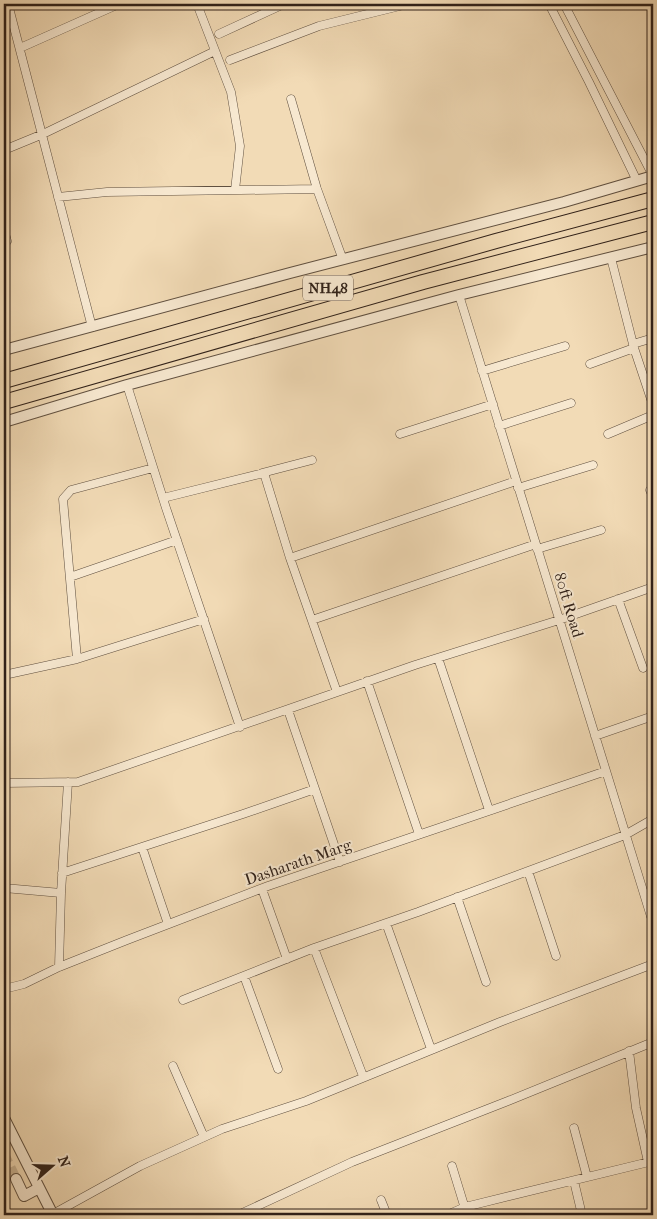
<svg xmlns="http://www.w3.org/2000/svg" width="657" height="1219" font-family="'IM FELL French Canon',serif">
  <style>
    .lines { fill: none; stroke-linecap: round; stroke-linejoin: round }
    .tertiary-tunnel { stroke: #cbb697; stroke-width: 10; stroke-dasharray: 10 5; stroke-linecap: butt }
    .minor-casing { stroke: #605040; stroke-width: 9 }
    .tertiary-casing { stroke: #605040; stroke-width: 12 }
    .trunk-casing { stroke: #302119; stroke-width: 16 }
    .minor { stroke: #f7e8d0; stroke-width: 8 }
    .tertiary { stroke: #f7e8d0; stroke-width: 10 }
    .trunk { stroke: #f2dbb6; stroke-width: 14 }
    .rail-casing { stroke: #302119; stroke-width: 5 }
    .rail { stroke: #f7e8d0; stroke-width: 3; stroke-dasharray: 9; stroke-linecap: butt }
    .labels { text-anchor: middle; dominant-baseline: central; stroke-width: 4; stroke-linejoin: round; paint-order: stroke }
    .shield { fill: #f7e8d0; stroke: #6c5d50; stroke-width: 1 }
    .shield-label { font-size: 15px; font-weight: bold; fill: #302119 }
    .street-label { font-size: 16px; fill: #302119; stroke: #f7e8d0 }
  </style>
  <rect width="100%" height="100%" fill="#f2dbb6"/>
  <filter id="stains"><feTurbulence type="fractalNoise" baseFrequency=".004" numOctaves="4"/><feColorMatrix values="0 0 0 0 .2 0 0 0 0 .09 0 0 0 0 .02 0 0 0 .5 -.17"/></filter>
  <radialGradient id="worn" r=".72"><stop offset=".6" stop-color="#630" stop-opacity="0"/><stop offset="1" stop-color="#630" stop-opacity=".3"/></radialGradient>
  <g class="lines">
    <path class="tertiary-tunnel" d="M 4,1154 L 16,1179"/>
    <g class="minor-casing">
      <path id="minor" d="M 8,4 L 92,327
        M 197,4 L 231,92 L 240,146 L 235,190
        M 549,4 L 589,82 L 637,181
        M 564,4 L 653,176
        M 219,34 L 284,4
        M 20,48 L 119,4
        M 230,60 L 319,26 L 408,4
        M 291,99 L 317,189 L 343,260
        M 4,150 L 43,134 L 215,51
        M 58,197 L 107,192 L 317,189
        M 4,230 L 7,241 L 4,242
        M 611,258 L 634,348 L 653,405
        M 459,295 L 653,923
        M 633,344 L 653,338
        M 590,364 L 634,348
        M 482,371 L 565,346
        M 127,385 L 166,508 L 240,727
        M 499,426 L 571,403
        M 400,434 L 493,404
        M 608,434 L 653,415
        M 262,473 L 312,460
        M 518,488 L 593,465
        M 653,489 L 650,490 L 653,497
        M 163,498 L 264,473 L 290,558 L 337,692
        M 537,549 L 601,530
        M 290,558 L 516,481
        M 70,577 L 177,540
        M 618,599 L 643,668
        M 312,620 L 536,544
        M 438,658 L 489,810
        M 77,659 L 63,499 L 71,490 L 153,468
        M 4,675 L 77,659 L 204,619
        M 367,681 L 419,834
        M 288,710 L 340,862
        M 595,736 L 653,716
        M 4,783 L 78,782 L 415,665 L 559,620 L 653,587
        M 142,847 L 168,924
        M 528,871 L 556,956
        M 62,873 L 243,814 L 315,789
        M 4,888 L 61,893
        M 262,889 L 287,959
        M 457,897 L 486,982
        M 386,923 L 431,1049
        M 314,948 L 363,1076
        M 59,967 L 61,893 L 68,782
        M 244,976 L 278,1069
        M 4,989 L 24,984 L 59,967 L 127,940 L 268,886 L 606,771
        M 183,1000 L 314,948 L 418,912 L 625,835 L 653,819
        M 629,1051 L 636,1108 L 648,1162
        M 173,1066 L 204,1137
        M 574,1128 L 587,1177
        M 452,1166 L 467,1215
        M 574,1181 L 582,1215
        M 381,1200 L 387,1215
        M 53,1214 L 140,1166 L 222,1129 L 306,1101 L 500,1022 L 653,964
        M 238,1215 L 352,1162 L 508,1101 L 653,1042
        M 447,1215 L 465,1207 L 653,1161"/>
    </g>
    <g class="tertiary-casing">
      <path id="tertiary" d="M 4,350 L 290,273 L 564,202 L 653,176
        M 4,422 L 127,385 L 459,295 L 653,247
        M 4,1118 L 53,1215
        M 16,1179 L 24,1196 L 39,1188"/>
    </g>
    <g class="trunk-casing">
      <path id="trunk" d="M 4,381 L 496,241 L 653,199
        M 4,402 L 423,282 L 653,222"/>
    </g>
    <use href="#minor" class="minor"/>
    <use href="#tertiary" class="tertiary"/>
    <use href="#trunk" class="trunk"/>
    <g class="rail-casing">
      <path id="rail" d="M 4,1206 L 9,1215"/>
    </g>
    <use href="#rail" class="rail"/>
  </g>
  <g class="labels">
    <rect class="shield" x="303" y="275.5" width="50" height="25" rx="4"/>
    <g class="shield-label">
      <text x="328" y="288">NH48</text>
    </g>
    <g class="street-label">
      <text transform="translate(569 605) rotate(73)">80ft Road</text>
      <text transform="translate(298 862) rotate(-19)">Dasharath Marg</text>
    </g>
  </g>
  <rect width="657" height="1219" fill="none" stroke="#f2dbb6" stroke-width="20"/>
  <rect x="5" y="5" width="647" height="1209" fill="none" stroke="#302119" stroke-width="2.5"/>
  <rect x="10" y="10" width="637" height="1199" fill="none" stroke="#302119"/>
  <g transform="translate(52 1166) rotate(70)" stroke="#f7e8d0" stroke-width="4" paint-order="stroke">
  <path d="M0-4L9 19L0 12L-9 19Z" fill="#302119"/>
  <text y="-8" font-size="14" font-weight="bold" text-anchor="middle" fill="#302119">N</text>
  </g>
  <rect width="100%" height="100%" filter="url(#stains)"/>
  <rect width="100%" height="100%" fill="url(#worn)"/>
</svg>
